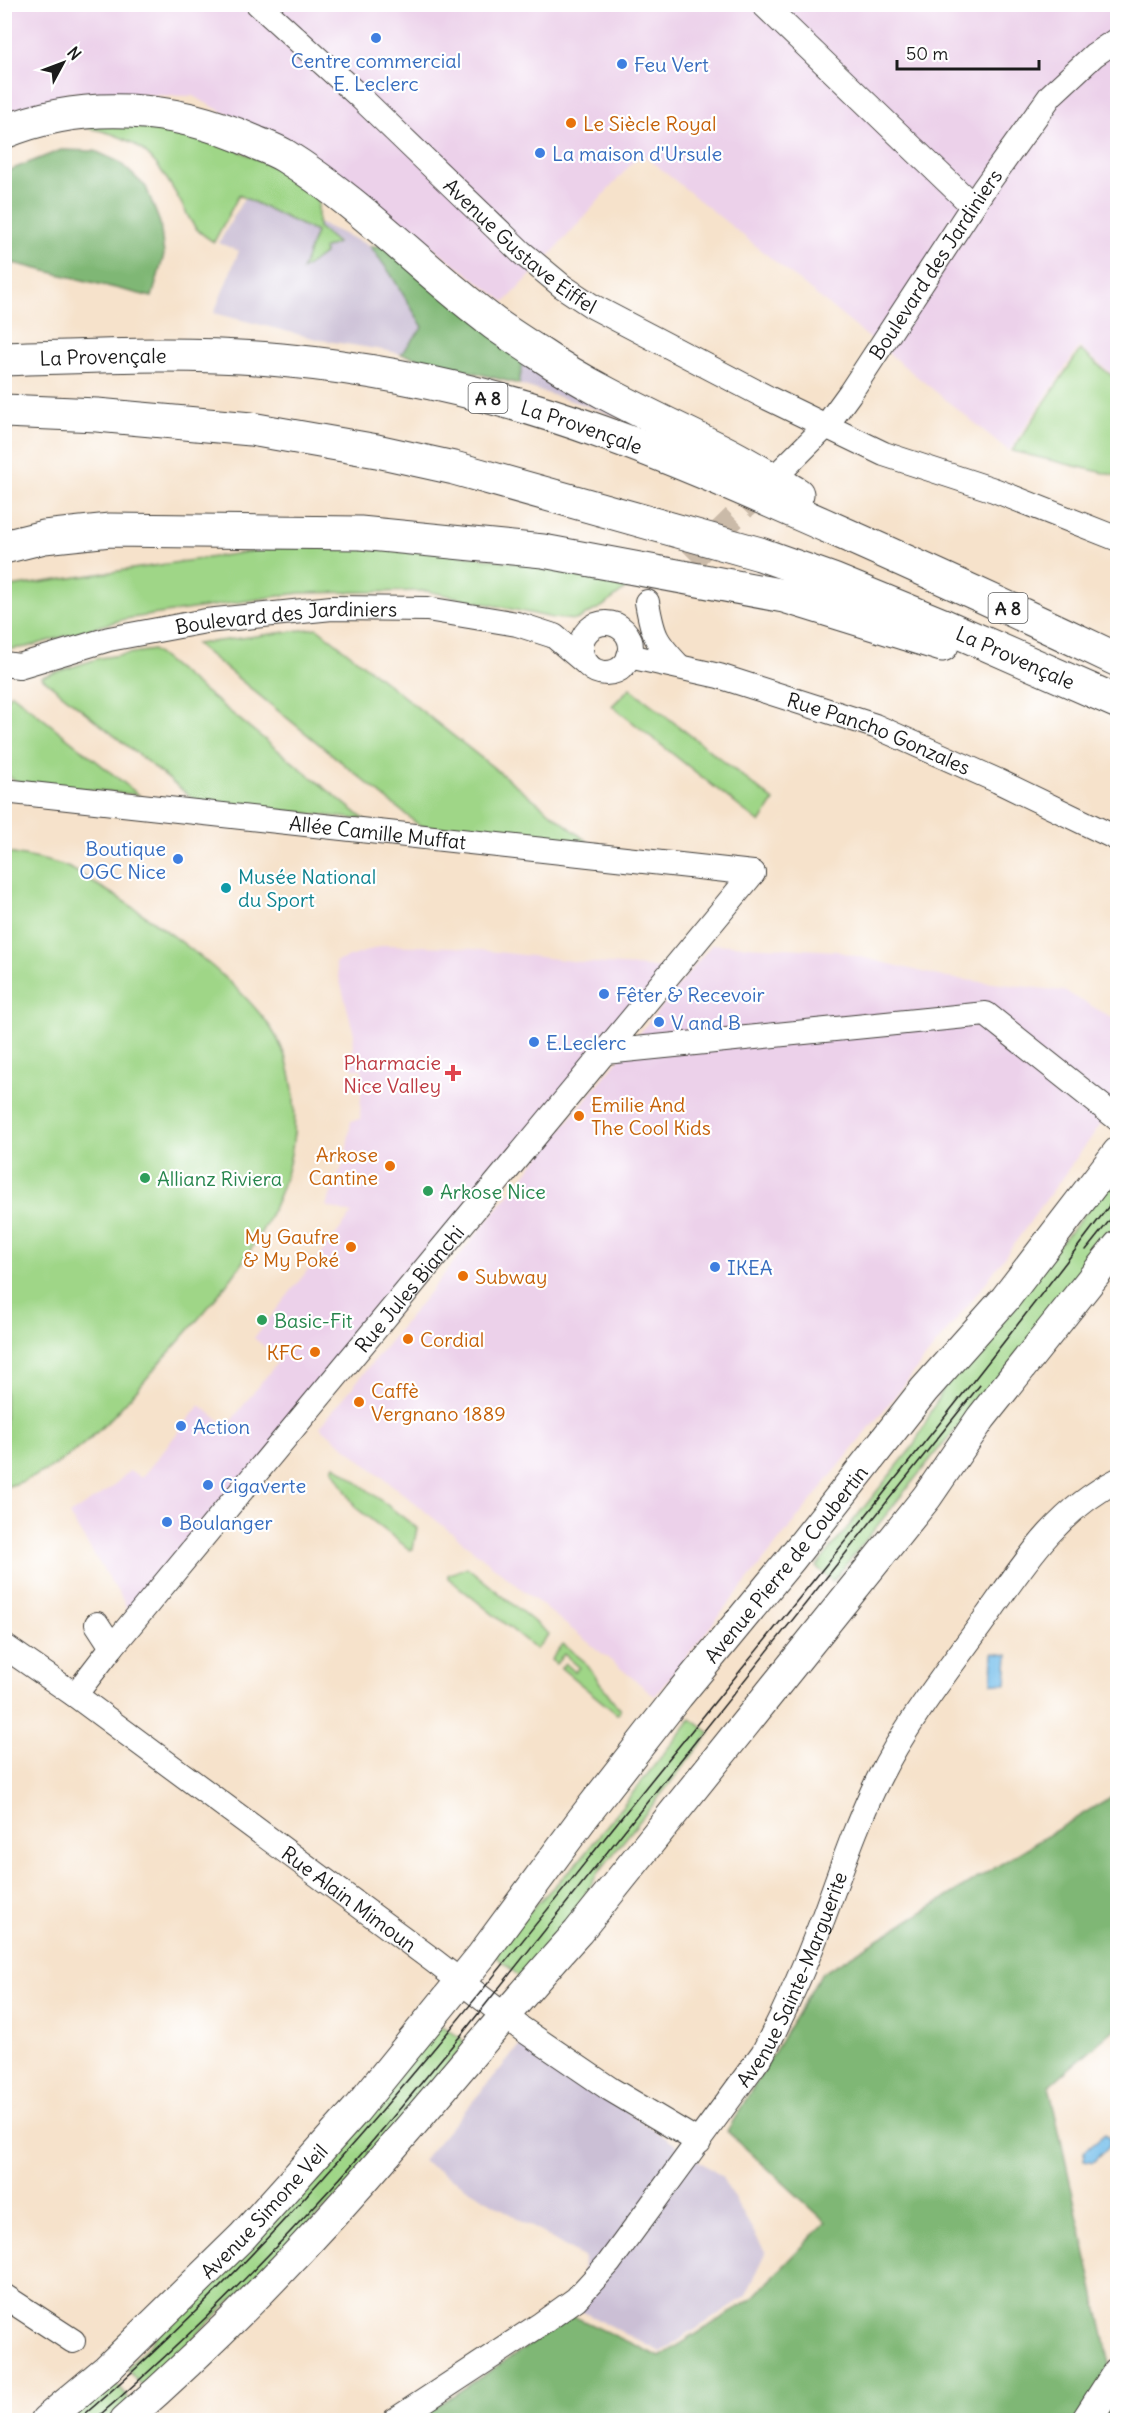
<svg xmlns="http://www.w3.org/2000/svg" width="1122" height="2425" font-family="Delius,sans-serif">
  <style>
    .built { fill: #ecd1ea }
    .industrial { fill: #cbbfd5 }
    .green { fill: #9fd687; stroke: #5e7952; stroke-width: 1.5 }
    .forest { fill: #7fb774; stroke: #4e6a48; stroke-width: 1.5 }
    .water { fill: #70bcea; stroke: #466c83; stroke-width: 1.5 }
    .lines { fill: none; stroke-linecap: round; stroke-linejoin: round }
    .minor-tunnel { stroke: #cabaa8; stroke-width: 24; stroke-dasharray: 24 12; stroke-linecap: butt }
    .minor-casing { stroke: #3d3a36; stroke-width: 26 }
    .major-casing { stroke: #3d3a36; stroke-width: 32 }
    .highway-casing { stroke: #3d3a36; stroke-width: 35 }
    .minor { stroke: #fff; stroke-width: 24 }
    .major { stroke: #fff; stroke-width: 30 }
    .highway { stroke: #fff; stroke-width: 33 }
    .tram { stroke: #1c1c1c; stroke-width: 1.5 }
    .shop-dot { fill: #3f7fe0; stroke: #fff; stroke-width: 2 }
    .food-dot { fill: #e8710a; stroke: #fff; stroke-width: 2 }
    .culture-dot { fill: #0f9aa8; stroke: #fff; stroke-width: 2 }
    .health-dot { fill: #e0444e; stroke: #fff; stroke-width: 2 }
    .leisure-dot { fill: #2e9e5b; stroke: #fff; stroke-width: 2 }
    .labels { text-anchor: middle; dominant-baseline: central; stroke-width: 4.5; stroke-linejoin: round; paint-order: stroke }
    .shield { fill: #fff; stroke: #606060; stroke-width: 1.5 }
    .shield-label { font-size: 18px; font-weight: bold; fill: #1c1c1c }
    .shop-label { font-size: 20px; fill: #366cbe; stroke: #fff; text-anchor: start }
    .food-label { font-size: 20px; fill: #c56008; stroke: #fff; text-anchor: start }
    .street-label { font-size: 20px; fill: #1c1c1c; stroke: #fff }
    .culture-label { font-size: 20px; fill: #0d838f; stroke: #fff; text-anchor: start }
    .health-label { font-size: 20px; fill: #be3a42; stroke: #fff; text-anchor: end }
    .leisure-label { font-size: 20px; fill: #27864d; stroke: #fff; text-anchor: start }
  </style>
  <rect width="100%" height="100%" fill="#fff"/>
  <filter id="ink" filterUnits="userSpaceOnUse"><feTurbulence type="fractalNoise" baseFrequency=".0167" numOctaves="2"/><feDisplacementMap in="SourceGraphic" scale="12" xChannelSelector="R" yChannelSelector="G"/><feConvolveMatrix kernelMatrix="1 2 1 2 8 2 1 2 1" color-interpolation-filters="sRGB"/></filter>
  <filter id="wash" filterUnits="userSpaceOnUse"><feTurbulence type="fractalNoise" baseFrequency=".008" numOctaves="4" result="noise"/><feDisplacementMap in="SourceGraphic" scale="24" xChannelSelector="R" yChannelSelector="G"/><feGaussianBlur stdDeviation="1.35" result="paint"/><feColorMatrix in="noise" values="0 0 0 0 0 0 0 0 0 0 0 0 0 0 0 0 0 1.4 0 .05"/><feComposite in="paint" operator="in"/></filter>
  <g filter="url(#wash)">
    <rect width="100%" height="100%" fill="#f6e2cb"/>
    <path class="built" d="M 5,5 L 1117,5 L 1117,378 L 1079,347 L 1009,451 L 641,153 L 551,254 L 505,302 L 331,170 L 193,96 L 68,93 L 5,118 Z
      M 712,944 L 836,951 L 947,978 L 1064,991 L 1117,1020 L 1117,1102 L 987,1281 L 655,1696 L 320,1427 Z
      M 385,945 L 454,947 L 581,962 L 674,969 L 131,1624 L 124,1602 L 69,1515 L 111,1488 L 129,1471 L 142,1477 L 200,1405 L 227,1426 L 280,1359 L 254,1338 L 352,1214 L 326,1206 L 345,1160 L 351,1121 L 360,1119 L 362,1069 L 352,1069 L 354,1034 L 335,962 Z"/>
    <path class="industrial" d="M 248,191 L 370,246 L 388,246 L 659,435 L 600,410 L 502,379 L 389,351 L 321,340 L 214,313 L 239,251 L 219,243 Z
      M 524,2041 L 721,2176 L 766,2253 L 745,2297 L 661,2352 L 581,2311 L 584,2258 L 422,2161 Z"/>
    <path class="green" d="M 98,121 L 208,136 L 284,172 L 318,193 L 318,227 L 337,243 L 323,249 L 325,253 L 302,270 L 316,232 L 239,195 L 214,242 C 191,228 193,224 180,201 C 154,154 136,135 81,127 Z
      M 1080,350 L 1117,380 L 1117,476 L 1012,451 Z
      M 288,546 L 409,547 L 637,580 L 603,606 L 576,620 L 553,618 L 427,591 L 299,593 L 125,619 L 27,647 L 5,650 L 4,588 Z
      M 317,628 L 589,843 L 420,826 L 196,644 Z
      M 153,650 L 365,820 L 196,801 L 41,677 L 100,658 Z
      M 630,688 L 774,801 L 760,823 L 612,706 Z
      M 11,693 L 139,795 L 17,782 L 5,774 L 5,701 Z
      M 5,852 C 25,857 48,859 67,867 C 76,870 86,878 94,883 C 127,902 158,924 188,947 C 214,967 245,994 265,1020 C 283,1043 292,1071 294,1100 C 303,1202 229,1285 165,1357 C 120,1409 74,1469 5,1487 Z
      M 1117,1175 L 1117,1229 L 987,1395 L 941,1446 L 833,1581 L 816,1567 L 914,1445 L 948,1379 Z
      M 335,1465 L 417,1528 L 413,1549 L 410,1550 L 355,1507 L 333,1469 Z
      M 467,1567 L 549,1634 L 536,1649 L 448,1578 L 448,1575 Z
      M 563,1644 L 584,1661 L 620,1710 L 619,1713 L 617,1714 L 561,1668 L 565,1663 L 575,1672 L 579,1667 L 564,1654 L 556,1664 L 551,1660 Z
      M 691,1719 L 710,1733 L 598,1873 L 567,1927 L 520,1977 L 494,1955 L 523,1918 L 579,1861 Z
      M 439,2027 L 444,2027 L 462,2039 L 464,2046 L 340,2194 L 143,2387 L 127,2369 Z
      M 113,2381 L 129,2399 L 129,2404 L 110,2420 L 60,2420 Z"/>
    <path class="forest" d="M 61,150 L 95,151 L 119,162 L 146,187 L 160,223 L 164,255 L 152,297 L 13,263 L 5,283 L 5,172 Z
      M 370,246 L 388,246 L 524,355 L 519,384 L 401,354 L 423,327 L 390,273 Z
      M 1117,1793 L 1117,2027 L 1049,2086 L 1116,2391 L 1107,2420 L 416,2420 L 573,2316 L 660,2357 L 752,2299 L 826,2222 L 727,2131 L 821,1974 Z"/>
    <path class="water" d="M 993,1653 L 1008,1655 L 1006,1684 L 992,1683 Z
      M 1105,2134 L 1110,2139 L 1109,2146 L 1093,2162 L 1084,2160 L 1084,2151 Z"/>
  </g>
  <g filter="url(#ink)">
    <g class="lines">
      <path class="minor-tunnel" d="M 666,585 L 767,485"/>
      <g class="minor-casing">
        <g id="minor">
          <path id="s1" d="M 258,4 L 360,97 L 521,252 L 562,286 L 592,306 L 768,398 L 884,454 L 994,490 L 1118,539"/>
          <path d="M 763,4 L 972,205"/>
          <path id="s2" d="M 779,473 L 826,426 L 850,393 L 983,190 L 1051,95 L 1094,55 L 1118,39"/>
          <path d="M 647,602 C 653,636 655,641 679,666"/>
          <circle cx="606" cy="648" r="25"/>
          <path id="s3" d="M 629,656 L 719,676 L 875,726 L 998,781 L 1118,839"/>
          <path id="s4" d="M 4,664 L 19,666 L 109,639 L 206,621 L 332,608 L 427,609 L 517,624 L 554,636 L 587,664"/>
          <path id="s5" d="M 4,791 L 753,873"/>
          <path d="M 605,1052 L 986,1014 L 1118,1119"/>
          <path d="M 97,1624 L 112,1647"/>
          <path id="s6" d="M 4,1646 L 75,1695 L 434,1961 L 522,2029 L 610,2089 L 699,2142"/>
          <path id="s7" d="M 75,1695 L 112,1647 L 753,873"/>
          <path d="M 4,2296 L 73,2341"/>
          <path id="s8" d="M 395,2420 L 541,2324 L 576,2299 L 609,2263 L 763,2053 C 785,2011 805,1966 822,1921 C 840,1873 856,1824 879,1778 C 908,1720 950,1668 987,1616 C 1025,1562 1057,1511 1118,1480"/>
        </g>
      </g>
      <g class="major-casing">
        <g id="major">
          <path id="s9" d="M 46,2420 L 107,2369 L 243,2236 L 356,2110 L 482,1955 L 583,1818 L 678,1696 L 791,1559 L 924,1390 L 1005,1299 L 1118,1152"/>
          <path d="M 125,2420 C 223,2335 313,2240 397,2142 C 458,2072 516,2000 578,1932 L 927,1497 L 981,1418 L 1118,1246"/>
          <path d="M 1087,2420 L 1118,2372"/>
        </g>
      </g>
      <g class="highway-casing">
        <g id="highway">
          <path d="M 4,132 C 84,99 175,106 252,141 C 263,146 275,150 285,156 C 362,204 423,270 495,324 C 509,334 523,343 537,352 C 597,393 665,422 730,455 C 753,467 775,481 797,494"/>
          <path id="s10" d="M 4,359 C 96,356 189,351 281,360 C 389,370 500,395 601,432 C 679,460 754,494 829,527 C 926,570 1022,614 1118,660"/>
          <path id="s11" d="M 4,411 L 97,415 L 251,429 L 377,451 L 454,468 L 760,554 L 833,580 L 945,626 L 1118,702"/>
          <path d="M 4,547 L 44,537 L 110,530 L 360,533 L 543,551 L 784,596 L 942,645"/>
        </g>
      </g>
      <use href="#minor" class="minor"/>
      <use href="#major" class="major"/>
      <use href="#highway" class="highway"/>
      <path class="tram" d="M 1086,1250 L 1118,1210
        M 78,2420 C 287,2241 457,2022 629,1808 C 793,1605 960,1403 1118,1194
        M 94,2420 C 178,2348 257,2269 332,2187 C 377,2138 419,2085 462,2034 L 980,1385"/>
    </g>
  </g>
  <g class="shop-dot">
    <circle cx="376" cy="38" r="6"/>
    <circle cx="622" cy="64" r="6"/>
    <circle cx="540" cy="153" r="6"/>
    <circle cx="178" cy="859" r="6"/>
    <circle cx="604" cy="994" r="6"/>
    <circle cx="659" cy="1022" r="6"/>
    <circle cx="534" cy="1042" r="6"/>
    <circle cx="715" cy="1267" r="6"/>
    <circle cx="181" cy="1426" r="6"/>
    <circle cx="208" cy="1485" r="6"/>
    <circle cx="167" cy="1522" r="6"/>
  </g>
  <g class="food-dot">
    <circle cx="571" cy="123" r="6"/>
    <circle cx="579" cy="1116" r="6"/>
    <circle cx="390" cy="1166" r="6"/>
    <circle cx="351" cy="1247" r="6"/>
    <circle cx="463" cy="1276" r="6"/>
    <circle cx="408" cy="1339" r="6"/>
    <circle cx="315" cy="1352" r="6"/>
    <circle cx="359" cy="1402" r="6"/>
  </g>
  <circle class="culture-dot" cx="226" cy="888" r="6"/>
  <path class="health-dot" d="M450 1064h6v6h6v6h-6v6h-6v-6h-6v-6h6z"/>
  <g class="leisure-dot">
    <circle cx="145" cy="1178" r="6"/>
    <circle cx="428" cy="1191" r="6"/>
    <circle cx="262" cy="1320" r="6"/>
  </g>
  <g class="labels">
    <g class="shield">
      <rect x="468.5" y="383" width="39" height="30" rx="4.5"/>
      <rect x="988.5" y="593" width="39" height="30" rx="4.5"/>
    </g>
    <g class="shield-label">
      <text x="488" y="398">A 8</text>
      <text x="1008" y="608">A 8</text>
    </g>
    <g class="shop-label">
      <text x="376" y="60" text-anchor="middle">Centre commercial<tspan x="376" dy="23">E. Leclerc</tspan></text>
      <text x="634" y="64">Feu Vert</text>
      <text x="552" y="153">La maison d'Ursule</text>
      <text x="166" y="848" text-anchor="end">Boutique<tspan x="166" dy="23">OGC Nice</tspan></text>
      <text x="616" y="994">Fêter &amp; Recevoir</text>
      <text x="671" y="1022">V and B</text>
      <text x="546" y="1042">E.Leclerc</text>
      <text x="727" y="1267">IKEA</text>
      <text x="193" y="1426">Action</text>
      <text x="220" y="1485">Cigaverte</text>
      <text x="179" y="1522">Boulanger</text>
    </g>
    <g class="food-label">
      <text x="583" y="123">Le Siècle Royal</text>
      <text x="591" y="1104">Emilie And<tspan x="591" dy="23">The Cool Kids</tspan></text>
      <text x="378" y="1154" text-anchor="end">Arkose<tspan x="378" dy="23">Cantine</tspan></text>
      <text x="339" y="1236" text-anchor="end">My Gaufre<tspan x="339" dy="23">&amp; My Poké</tspan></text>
      <text x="475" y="1276">Subway</text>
      <text x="420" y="1339">Cordial</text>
      <text x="303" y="1352" text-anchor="end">KFC</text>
      <text x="371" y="1390">Caffè<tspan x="371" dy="23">Vergnano 1889</tspan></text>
    </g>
    <g class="street-label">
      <text stroke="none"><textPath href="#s1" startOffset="357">Avenue Gustave Eiffel</textPath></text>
      <text stroke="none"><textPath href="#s2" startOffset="262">Boulevard des Jardiniers</textPath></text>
      <text stroke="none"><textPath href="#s10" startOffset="99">La Provençale</textPath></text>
      <text stroke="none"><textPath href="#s10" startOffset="586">La Provençale</textPath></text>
      <text stroke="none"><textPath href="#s4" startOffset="288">Boulevard des Jardiniers</textPath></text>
      <text stroke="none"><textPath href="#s11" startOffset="1048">La Provençale</textPath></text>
      <text stroke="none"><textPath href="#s3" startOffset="262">Rue Pancho Gonzales</textPath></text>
      <text stroke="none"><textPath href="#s5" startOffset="376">Allée Camille Muffat</textPath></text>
      <text stroke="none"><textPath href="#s7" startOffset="526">Rue Jules Bianchi</textPath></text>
      <text stroke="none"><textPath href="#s9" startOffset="1134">Avenue Pierre de Coubertin</textPath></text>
      <text stroke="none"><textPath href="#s6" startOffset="428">Rue Alain Mimoun</textPath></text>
      <text stroke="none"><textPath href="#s8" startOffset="606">Avenue Sainte-Marguerite</textPath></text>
      <text stroke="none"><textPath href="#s9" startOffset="302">Avenue Simone Veil</textPath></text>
    </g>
    <g class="culture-label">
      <text x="238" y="876">Musée National<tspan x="238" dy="23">du Sport</tspan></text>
    </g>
    <g class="health-label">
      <text x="441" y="1062">Pharmacie<tspan x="441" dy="23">Nice Valley</tspan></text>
    </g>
    <g class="leisure-label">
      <text x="157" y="1178">Allianz Riviera</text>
      <text x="440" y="1191">Arkose Nice</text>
      <text x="274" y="1320">Basic-Fit</text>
    </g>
  </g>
  <rect width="1122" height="2425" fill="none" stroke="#fff" stroke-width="24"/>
  <g transform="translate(63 63) rotate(49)" stroke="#ffffff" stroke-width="4.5" paint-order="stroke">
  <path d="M0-4.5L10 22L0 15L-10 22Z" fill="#1c1c1c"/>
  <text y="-9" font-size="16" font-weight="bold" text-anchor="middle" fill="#1c1c1c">N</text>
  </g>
  <path d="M897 60v9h142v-9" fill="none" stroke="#1c1c1c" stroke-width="3"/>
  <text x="906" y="60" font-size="18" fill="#1c1c1c" stroke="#ffffff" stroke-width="4.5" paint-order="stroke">50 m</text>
</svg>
